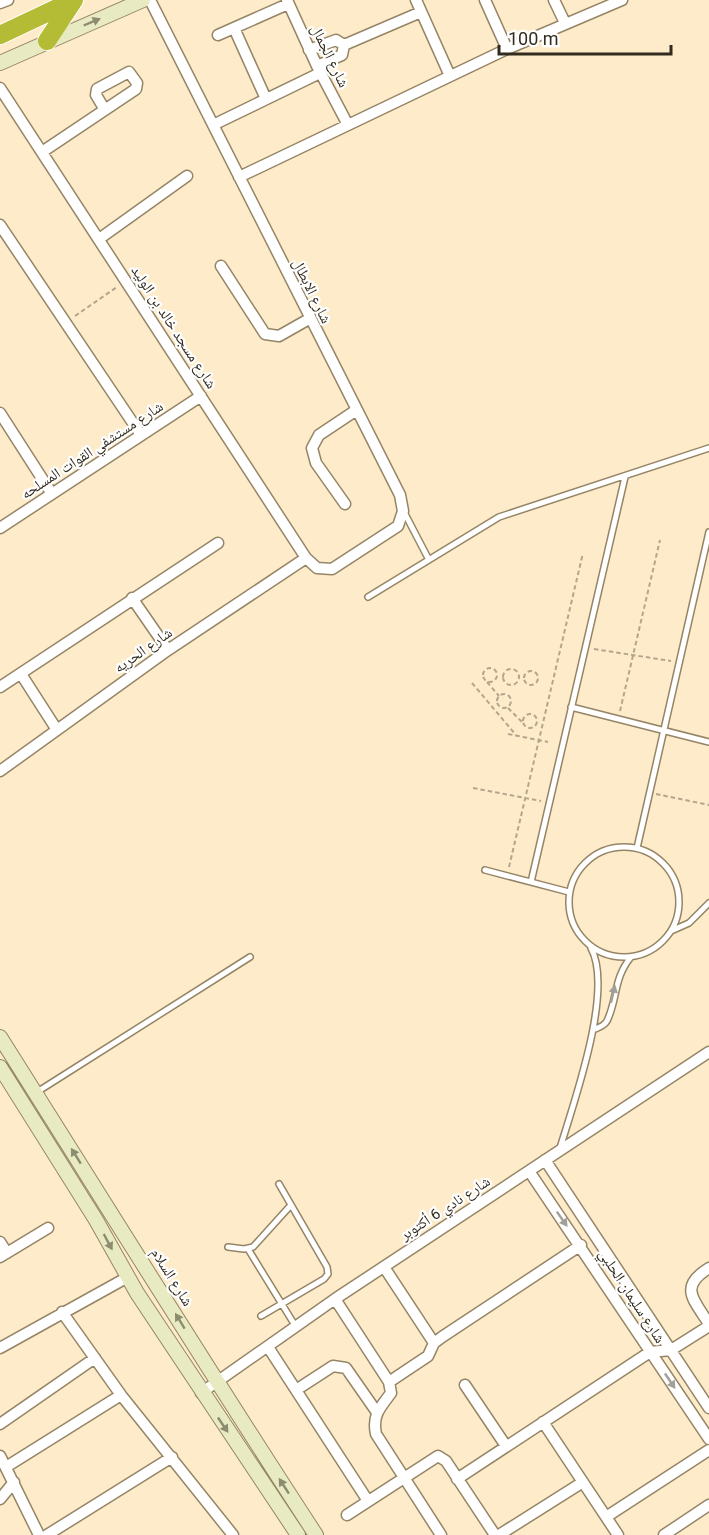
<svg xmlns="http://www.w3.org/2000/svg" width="709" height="1535" font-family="Roboto,'Noto Naskh Arabic',sans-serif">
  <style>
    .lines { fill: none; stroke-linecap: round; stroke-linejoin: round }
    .lane-casing { stroke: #958566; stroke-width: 8 }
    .street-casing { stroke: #958566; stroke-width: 13 }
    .secondary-casing { stroke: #958566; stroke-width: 16 }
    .highway-casing { stroke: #fff; stroke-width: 20 }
    .path { stroke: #b4a68c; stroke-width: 2; stroke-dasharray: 4.5 3; stroke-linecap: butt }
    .lane { stroke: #fff; stroke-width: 5 }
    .street { stroke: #fff; stroke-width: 10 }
    .secondary { stroke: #e8ebc2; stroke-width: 14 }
    .highway { stroke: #b4bb34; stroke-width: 18 }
    .oneway { fill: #8d8b70 }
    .oneway2 { fill: #a3a09a }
    .labels { text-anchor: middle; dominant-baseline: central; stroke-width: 4.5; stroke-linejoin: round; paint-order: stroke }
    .street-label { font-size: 15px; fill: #322b1e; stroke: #fff }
  </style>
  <rect width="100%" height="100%" fill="#fdebc9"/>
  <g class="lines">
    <g class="lane-casing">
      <path id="lane" d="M 404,512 L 429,560
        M 368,597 L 499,517 L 709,448
        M 571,707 L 709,742
        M569 902a55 55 0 1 1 110 0a55 55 0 1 1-110 0Z
        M 637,848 L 709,532
        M 485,870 L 569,892
        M 531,882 L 625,477
        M 671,931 L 689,923 L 709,903
        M 595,1029 C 600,1027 604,1026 607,1021 C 618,998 613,979 631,957
        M 37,1092 L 250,957
        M 560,1148 C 574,1102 614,990 591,948
        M 228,1247 L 244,1249 L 253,1247 L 291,1205
        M 248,1249 L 296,1327
        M 261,1316 L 324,1279 L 328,1274 L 327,1267 L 279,1184"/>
    </g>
    <g class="street-casing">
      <path id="street" d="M 287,0 L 317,66 L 348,125
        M 416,0 L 450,76
        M 485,0 L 507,49
        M 554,0 L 565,23
        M 0,3 L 8,0
        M 234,28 L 266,99
        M 218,35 L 288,4
        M 344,45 L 421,12
        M 309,50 L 336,40 L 344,45
        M 317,66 L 342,55 L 344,45
        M 0,88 L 306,558 L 317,568 L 332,569 L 398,526 L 403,511 L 400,495 L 150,0
        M 213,125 L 320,73
        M 42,152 L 136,89 L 137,83 L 129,72 L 97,89 L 96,95 L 105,110
        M 239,177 L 507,49 L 622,0
        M 0,225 L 141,435
        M 99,239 L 187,176
        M 221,266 L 265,334 L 279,336 L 309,319
        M 0,413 L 52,494
        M 345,504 L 316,463 L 312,448 L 319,435 L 355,411
        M 0,528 L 201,396
        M 132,598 L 168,650
        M 21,674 L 57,730
        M 0,687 L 218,543
        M 0,771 L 168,650 L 306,558
        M 545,1160 L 709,1408
        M 529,1171 L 709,1439
        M 0,1242 L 7,1253
        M 0,1257 L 48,1228
        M 384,1267 L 434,1343
        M 709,1268 C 678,1287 694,1300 709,1324
        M 335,1299 L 389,1382 L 391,1393 C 380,1408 372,1415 376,1434 L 441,1535
        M 62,1312 L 121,1395 L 233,1535
        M 268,1347 L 368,1501
        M 0,1348 L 128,1277
        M 389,1382 L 428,1356 L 434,1343 L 442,1337 L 581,1245
        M 465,1385 L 506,1446
        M 296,1390 L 333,1366 L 346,1368 L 376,1411
        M 201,1393 L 335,1299 L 709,1052
        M 543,1422 L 618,1535
        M 0,1424 L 95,1358
        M 0,1456 L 39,1535
        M 6,1467 L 121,1395
        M 457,1479 L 650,1352 L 671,1350 L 709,1326
        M 0,1499 L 14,1482
        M 347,1515 L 438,1456 L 446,1461 L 495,1535
        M 606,1517 L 709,1450
        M 47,1535 L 172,1457
        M 499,1535 L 583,1482
        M 664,1535 L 709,1505"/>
    </g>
    <g class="secondary-casing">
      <path id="secondary" d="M 0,63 L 143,0
        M 0,1037 C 105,1203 208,1370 316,1535
        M 0,1067 L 96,1220 L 137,1293 L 298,1535"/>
    </g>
    <g class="highway-casing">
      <path id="highway" d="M 0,35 L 74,0
        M 47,41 L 74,0"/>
    </g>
    <path class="path" d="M 75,316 L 117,287
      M 594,649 L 671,661
      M483 675a7 7 0 1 1 14 0a7 7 0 1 1-14 0Z
      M503 677a8 8 0 1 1 16 0a8 8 0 1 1-16 0Z
      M524 678a7 7 0 1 1 14 0a7 7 0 1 1-14 0Z
      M 487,682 L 499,696
      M 472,683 L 516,735
      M497 701a7 7 0 1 1 14 0a7 7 0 1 1-14 0Z
      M 508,708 L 522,722
      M 620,711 L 660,540
      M523 721a7 7 0 1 1 14 0a7 7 0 1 1-14 0Z
      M 508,734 L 548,742
      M 473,788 L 541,801
      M 656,794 L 709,805
      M 509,867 L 583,553"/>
    <use href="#lane" class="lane"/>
    <use href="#street" class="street"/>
    <use href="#secondary" class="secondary"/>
    <use href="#highway" class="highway"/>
  </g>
  <defs><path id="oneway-solid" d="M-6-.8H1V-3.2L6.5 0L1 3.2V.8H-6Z" transform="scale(1.5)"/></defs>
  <g class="oneway">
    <use href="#oneway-solid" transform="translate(92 22) rotate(-23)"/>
    <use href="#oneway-solid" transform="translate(76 1156) rotate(-122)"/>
    <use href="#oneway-solid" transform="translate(108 1242) rotate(62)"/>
    <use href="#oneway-solid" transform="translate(180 1321) rotate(-121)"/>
    <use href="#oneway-solid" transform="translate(223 1425) rotate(56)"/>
    <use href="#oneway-solid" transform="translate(284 1486) rotate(-123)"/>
  </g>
  <g class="oneway2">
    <use href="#oneway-solid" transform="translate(613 994) rotate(-77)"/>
    <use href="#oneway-solid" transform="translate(562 1219) rotate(55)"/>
    <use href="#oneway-solid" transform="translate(670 1381) rotate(56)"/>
  </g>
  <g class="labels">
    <g class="street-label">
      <text transform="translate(330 56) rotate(64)">شارع الجمال</text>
      <text transform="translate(312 291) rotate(64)">شارع الابطال</text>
      <text transform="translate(174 327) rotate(57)">شارع مسجد خالد بن الوليد</text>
      <text transform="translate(92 450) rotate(-33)">شارع مستشفي القوات المسلحه</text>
      <text transform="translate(143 650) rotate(-35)">شارع الحريه</text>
      <text transform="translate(445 1208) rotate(-33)">شارع نادي 6 أكتوبر</text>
      <text transform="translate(172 1277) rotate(58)">شارع السلام</text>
      <text transform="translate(632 1296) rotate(57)">شارع سليمان الحلبي</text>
    </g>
  </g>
  <path d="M499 45v9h172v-9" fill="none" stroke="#322b1e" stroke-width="3"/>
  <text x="508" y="45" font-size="18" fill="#322b1e" stroke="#ffffff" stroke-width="4.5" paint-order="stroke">100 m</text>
</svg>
